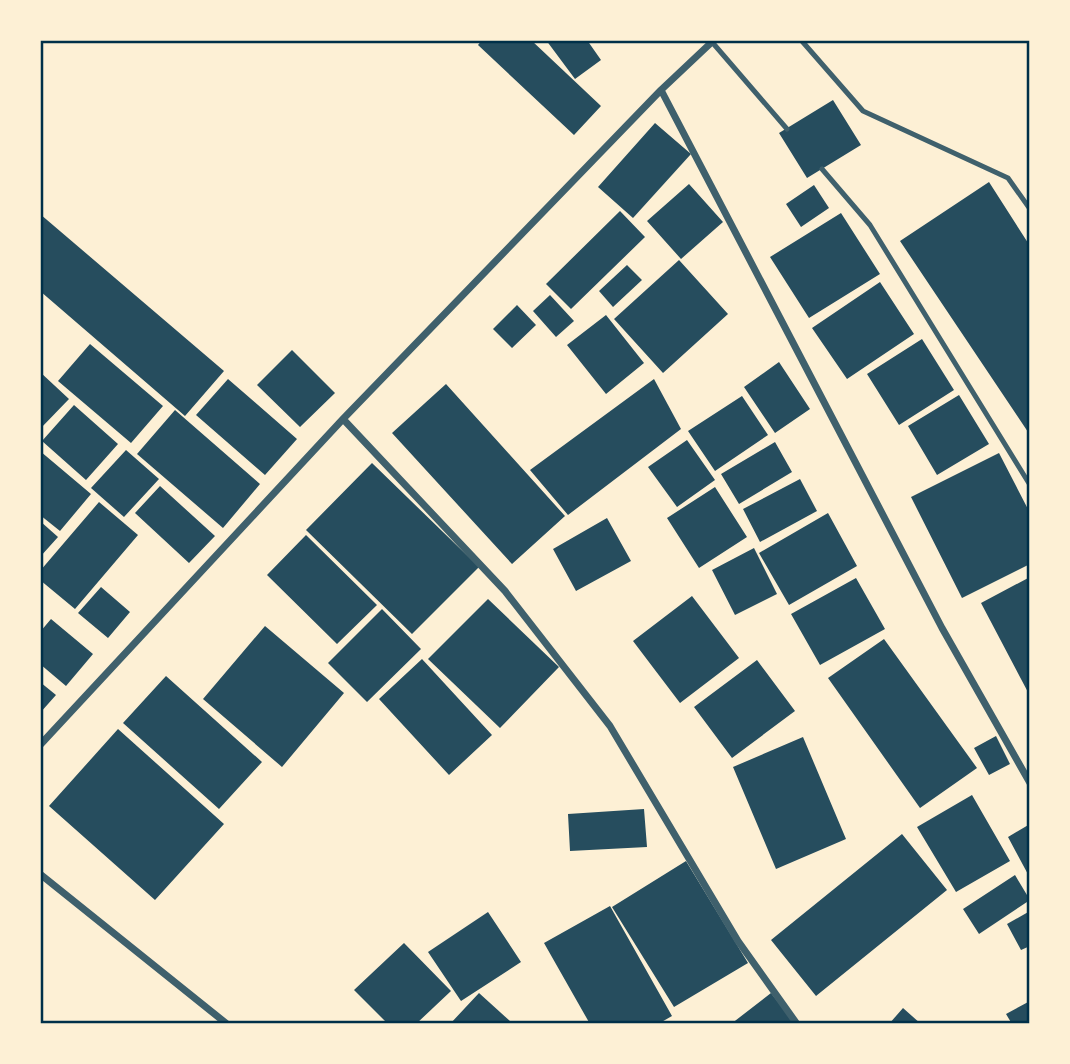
<svg xmlns="http://www.w3.org/2000/svg" width="1070" height="1064" font-family="Mulish,sans-serif">
  <style>
    .building { fill: #264d5e }
    .lines { fill: none; stroke-linecap: round; stroke-linejoin: round }
    .service { stroke: #3f606c; stroke-width: 5 }
    .minor { stroke: #3f606c; stroke-width: 7 }
    .neatline { fill: none; stroke: #003049; stroke-width: 2.5 }
  </style>
  <rect width="100%" height="100%" fill="#fdf0d5"/>
  <path class="building" d="M 482,40 L 531,40 L 601,106 L 574,135 L 478,45 Z
    M 546,40 L 587,40 L 601,60 L 575,79 Z
    M 833,100 L 861,145 L 807,178 L 779,133 Z
    M 655,123 L 691,154 L 633,218 L 598,187 Z
    M 989,182 L 1030,246 L 1030,435 L 900,241 Z
    M 689,184 L 723,222 L 681,259 L 647,221 Z
    M 814,185 L 829,208 L 801,227 L 786,204 Z
    M 620,211 L 645,237 L 571,309 L 546,284 Z
    M 841,213 L 880,274 L 809,318 L 770,257 Z
    M 40,214 L 224,371 L 185,416 L 40,291 Z
    M 679,260 L 728,314 L 663,373 L 614,319 Z
    M 627,265 L 642,280 L 613,307 L 599,291 Z
    M 880,282 L 914,334 L 847,379 L 812,328 Z
    M 550,295 L 574,321 L 556,337 L 533,311 Z
    M 517,305 L 536,325 L 512,348 L 493,329 Z
    M 606,315 L 644,363 L 606,394 L 567,345 Z
    M 922,339 L 954,390 L 899,425 L 867,374 Z
    M 90,344 L 163,406 L 131,443 L 58,381 Z
    M 292,350 L 335,393 L 300,427 L 257,385 Z
    M 779,362 L 810,409 L 775,433 L 744,387 Z
    M 40,372 L 69,399 L 40,429 Z
    M 228,379 L 297,439 L 265,475 L 196,415 Z
    M 654,379 L 681,429 L 568,515 L 530,470 Z
    M 446,384 L 565,516 L 512,564 L 392,433 Z
    M 959,395 L 989,444 L 937,475 L 908,426 Z
    M 742,396 L 768,435 L 715,471 L 688,431 Z
    M 74,405 L 118,444 L 86,480 L 42,441 Z
    M 175,410 L 260,484 L 223,528 L 137,454 Z
    M 687,440 L 715,480 L 677,507 L 648,467 Z
    M 775,442 L 792,472 L 739,504 L 721,474 Z
    M 126,450 L 159,479 L 124,517 L 91,488 Z
    M 40,451 L 91,494 L 60,531 L 40,515 Z
    M 999,453 L 1030,513 L 1030,564 L 962,598 L 911,497 Z
    M 372,463 L 479,567 L 412,634 L 306,530 Z
    M 800,479 L 817,511 L 760,542 L 743,509 Z
    M 160,486 L 215,536 L 189,563 L 135,513 Z
    M 715,487 L 747,537 L 699,568 L 667,518 Z
    M 99,502 L 138,535 L 75,609 L 40,580 L 40,571 Z
    M 828,513 L 857,566 L 789,605 L 759,553 Z
    M 607,518 L 631,561 L 576,591 L 553,549 Z
    M 40,521 L 58,537 L 40,557 Z
    M 306,535 L 377,605 L 337,644 L 267,575 Z
    M 754,548 L 777,594 L 735,615 L 712,570 Z
    M 1030,577 L 1030,696 L 981,603 Z
    M 856,578 L 885,629 L 820,665 L 791,614 Z
    M 101,587 L 130,612 L 108,638 L 78,613 Z
    M 692,596 L 739,658 L 680,703 L 633,641 Z
    M 488,599 L 559,667 L 500,728 L 428,659 Z
    M 382,609 L 421,649 L 367,702 L 328,663 Z
    M 51,619 L 93,654 L 66,686 L 40,664 L 40,632 Z
    M 265,626 L 344,693 L 282,767 L 203,699 Z
    M 884,639 L 977,768 L 920,808 L 828,678 Z
    M 422,659 L 492,735 L 449,775 L 379,699 Z
    M 757,660 L 795,711 L 732,758 L 694,707 Z
    M 166,676 L 262,762 L 219,809 L 123,723 Z
    M 40,682 L 56,695 L 40,713 Z
    M 118,729 L 224,824 L 155,900 L 49,806 Z
    M 996,736 L 1010,764 L 989,775 L 974,748 Z
    M 803,737 L 846,839 L 776,869 L 733,767 Z
    M 972,795 L 1010,861 L 956,892 L 917,827 Z
    M 644,809 L 647,847 L 570,851 L 568,814 Z
    M 1030,824 L 1030,878 L 1008,837 Z
    M 902,834 L 947,890 L 816,996 L 771,940 Z
    M 686,861 L 748,963 L 674,1007 L 612,907 Z
    M 1015,875 L 1030,900 L 979,934 L 963,909 Z
    M 610,906 L 672,1016 L 658,1024 L 590,1024 L 544,943 Z
    M 1030,911 L 1030,946 L 1021,950 L 1007,924 Z
    M 488,912 L 521,962 L 461,1001 L 428,952 Z
    M 404,943 L 451,991 L 416,1024 L 388,1024 L 354,990 Z
    M 479,993 L 511,1022 L 510,1024 L 450,1024 Z
    M 771,993 L 795,1024 L 731,1024 Z
    M 1030,1001 L 1030,1024 L 1012,1024 L 1006,1014 Z
    M 903,1008 L 921,1024 L 889,1024 Z"/>
  <g class="lines">
    <path class="service" d="M 801,40 L 863,111 L 1008,178 L 1030,209
      M 712,42 L 787,129
      M 822,169 L 870,225 L 1030,485"/>
    <path class="minor" d="M 661,90 L 942,628 L 1030,783
      M 343,419 L 505,591 L 610,726 L 738,941 L 797,1024
      M 40,745 L 343,419 L 661,90 L 714,40
      M 40,874 L 227,1024"/>
  </g>
  <rect width="1070" height="1064" fill="none" stroke="#fdf0d5" stroke-width="84"/>
  <rect x="42" y="42" width="986" height="980" class="neatline"/>
</svg>
